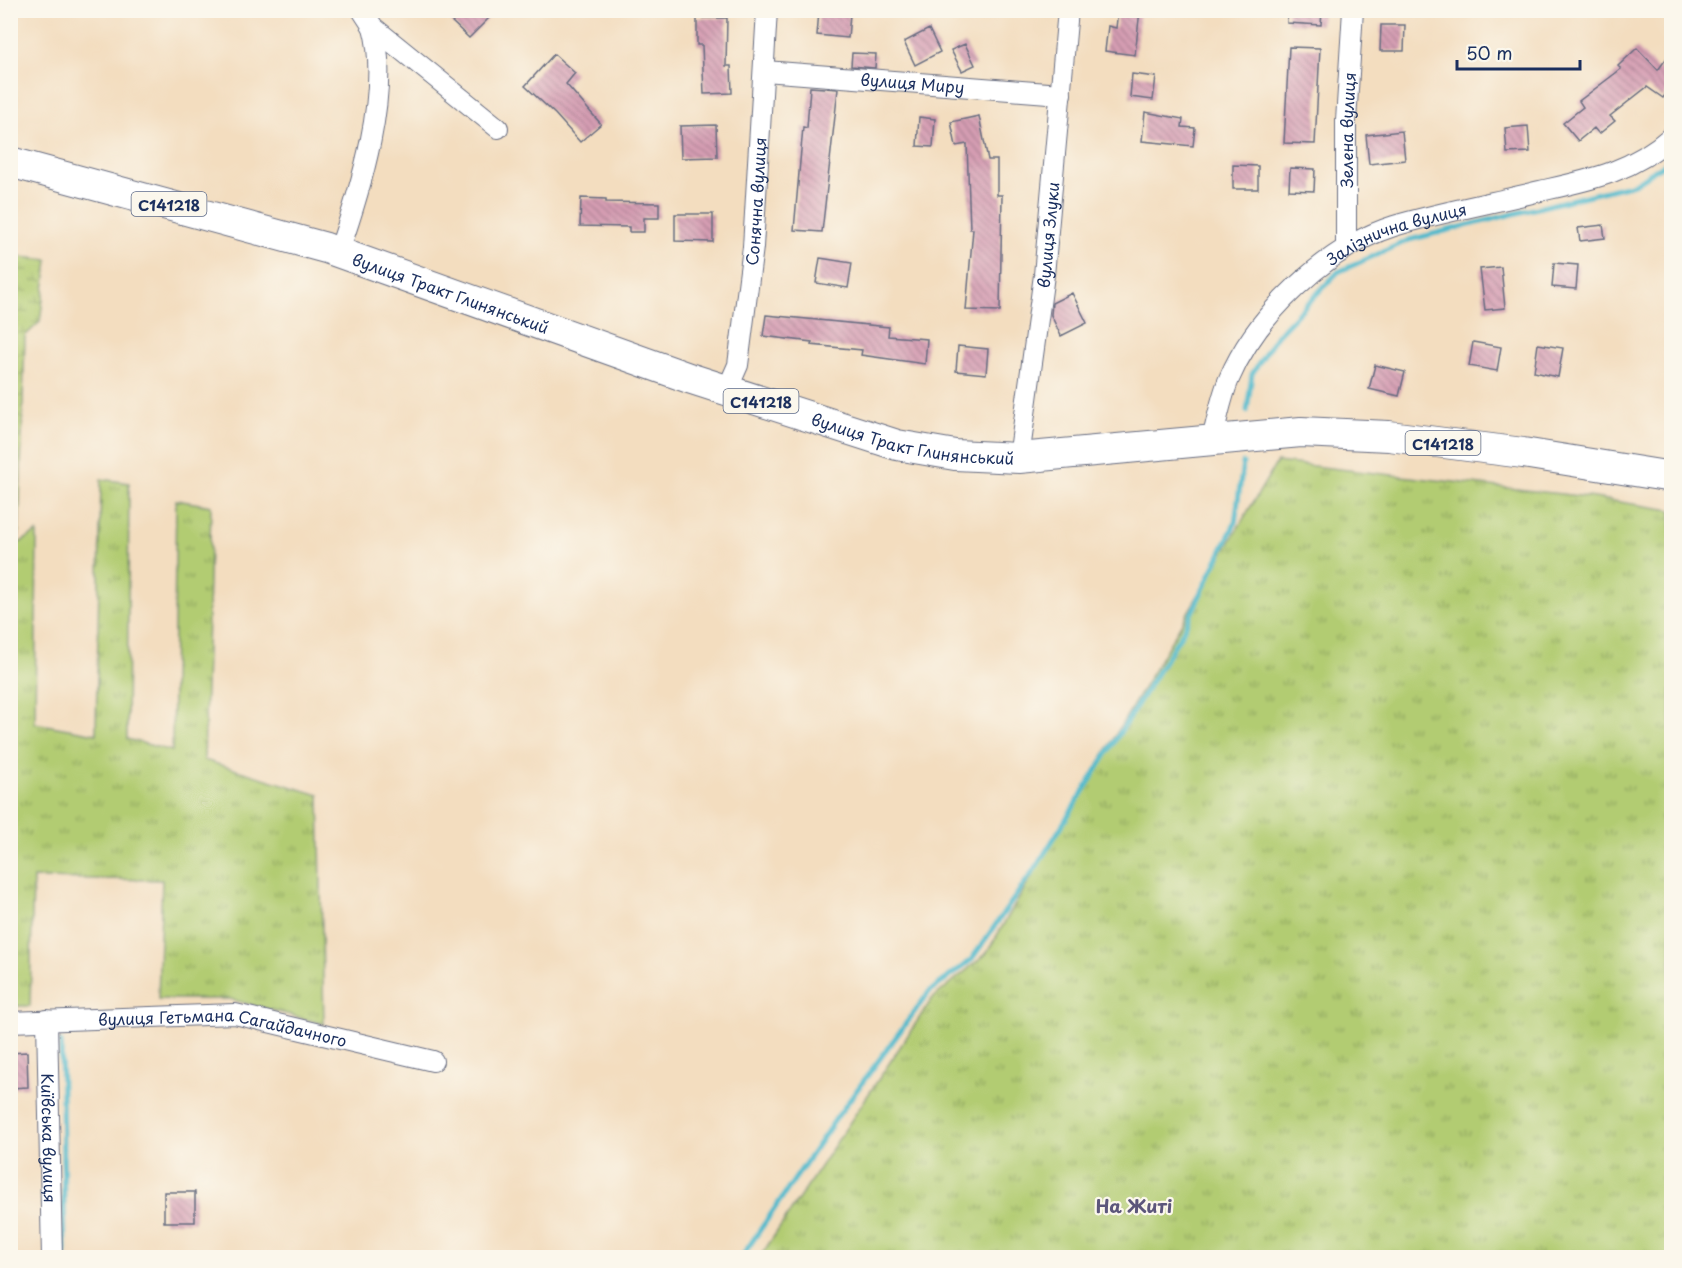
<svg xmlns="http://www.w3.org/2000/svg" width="1682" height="1268" font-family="'Playpen Sans',sans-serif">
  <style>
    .grass { fill: url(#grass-tufts); stroke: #667e68; stroke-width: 1.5 }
    .wetland { fill: url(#wetland-marsh); stroke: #667e68; stroke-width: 1.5 }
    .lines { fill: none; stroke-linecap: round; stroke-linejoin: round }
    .stream { stroke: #4fb9cc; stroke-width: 5 }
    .building { fill: url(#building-back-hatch) }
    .minor-casing { stroke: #676c80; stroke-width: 22 }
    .primary-casing { stroke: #676c80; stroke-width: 32 }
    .minor { stroke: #fff; stroke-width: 20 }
    .primary { stroke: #fff; stroke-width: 30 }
    .labels { text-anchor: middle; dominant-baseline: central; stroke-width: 4.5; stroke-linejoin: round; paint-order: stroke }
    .shield { fill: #fbf7ec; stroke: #5e6b89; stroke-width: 1.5 }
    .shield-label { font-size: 15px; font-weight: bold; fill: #1b2f5e }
    .street-label { font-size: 16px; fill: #1b2f5e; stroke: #fbf7ec }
    .neighbourhood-label { font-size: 18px; font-weight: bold; fill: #5c567b; stroke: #fbf7ec }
  </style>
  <defs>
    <pattern id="grass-tufts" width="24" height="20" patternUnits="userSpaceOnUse" patternTransform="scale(1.5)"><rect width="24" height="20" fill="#b2cc72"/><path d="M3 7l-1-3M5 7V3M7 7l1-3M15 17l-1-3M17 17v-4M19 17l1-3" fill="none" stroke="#90a661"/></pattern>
    <pattern id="wetland-marsh" width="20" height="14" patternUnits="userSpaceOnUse" patternTransform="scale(1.5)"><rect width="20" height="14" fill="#b2cc72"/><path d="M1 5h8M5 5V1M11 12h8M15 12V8" fill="none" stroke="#90a661"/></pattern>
    <pattern id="building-back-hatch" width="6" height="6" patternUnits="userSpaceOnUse" patternTransform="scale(1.5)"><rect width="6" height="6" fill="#d59db2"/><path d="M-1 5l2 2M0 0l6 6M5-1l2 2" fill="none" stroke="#ac8094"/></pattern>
  </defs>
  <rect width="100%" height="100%" fill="#fbf7ec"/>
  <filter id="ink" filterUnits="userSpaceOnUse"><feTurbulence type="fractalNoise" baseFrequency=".0167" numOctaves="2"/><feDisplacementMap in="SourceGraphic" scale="12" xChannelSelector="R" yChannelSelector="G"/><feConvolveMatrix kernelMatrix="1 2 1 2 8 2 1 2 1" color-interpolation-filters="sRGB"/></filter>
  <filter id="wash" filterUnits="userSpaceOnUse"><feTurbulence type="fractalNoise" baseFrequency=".008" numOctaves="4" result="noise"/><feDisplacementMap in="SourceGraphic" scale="24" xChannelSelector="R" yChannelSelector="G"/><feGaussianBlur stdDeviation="1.35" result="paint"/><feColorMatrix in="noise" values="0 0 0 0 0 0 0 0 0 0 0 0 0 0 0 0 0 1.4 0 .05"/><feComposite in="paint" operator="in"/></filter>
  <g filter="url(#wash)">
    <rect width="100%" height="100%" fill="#f3ddbf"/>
    <path class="grass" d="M 1277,462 L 1588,497 L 1671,510 L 1671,1257 L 760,1257 L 932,999 L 986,954 Z
      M 101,479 L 129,483 L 127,739 L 172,751 L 176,500 L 211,506 L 204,760 L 319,795 L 324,1024 L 230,999 L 158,999 L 162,880 L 33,878 L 30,1006 L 11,1006 L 11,548 L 37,532 L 35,723 L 96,734 Z"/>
    <path class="wetland" d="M 11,256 L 48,260 L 40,322 L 25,336 L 19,536 L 11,541 Z"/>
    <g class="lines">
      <path class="stream" d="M 1247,411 L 1252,374 L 1277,335 L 1338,272 L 1409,240 L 1634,184 L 1672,159
        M 61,1042 L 65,1258
        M 741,1258 L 837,1117 L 929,992 L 971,960 L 1038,864 L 1182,633 L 1235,523 L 1243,463"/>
    </g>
    <g id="blocks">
      <path class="building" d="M 459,10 L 497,10 L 469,38 L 450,20 Z
        M 1118,10 L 1140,10 L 1135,55 L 1105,51 L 1108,26 L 1116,28 Z
        M 1288,10 L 1322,10 L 1321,25 L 1287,23 Z
        M 819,11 L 850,14 L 848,38 L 817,35 Z
        M 697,18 L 727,18 L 726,66 L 731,66 L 732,93 L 704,94 L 702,45 L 697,45 Z
        M 1381,25 L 1405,25 L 1404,51 L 1380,51 Z
        M 929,29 L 940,52 L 915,65 L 904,42 Z
        M 965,44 L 975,65 L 962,71 L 951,50 Z
        M 1289,47 L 1320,48 L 1315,144 L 1284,143 Z
        M 1637,48 L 1658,70 L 1671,52 L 1671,87 L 1663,98 L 1647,87 L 1610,116 L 1615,121 L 1599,134 L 1594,128 L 1578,141 L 1563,123 L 1583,107 L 1579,101 L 1621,69 L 1618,66 Z
        M 852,53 L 876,54 L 875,68 L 851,66 Z
        M 554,54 L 575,73 L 566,84 L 601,124 L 580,142 L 555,114 L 525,86 Z
        M 1132,74 L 1156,77 L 1153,100 L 1130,97 Z
        M 810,87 L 838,89 L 822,232 L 794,230 L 803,127 L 807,128 Z
        M 1145,112 L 1183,119 L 1182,127 L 1195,128 L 1193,146 L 1142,141 Z
        M 979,116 L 988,160 L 997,160 L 997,195 L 1002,195 L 1000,311 L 966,310 L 973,229 L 970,229 L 967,144 L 956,146 L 951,122 Z
        M 919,117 L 935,119 L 933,147 L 917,146 Z
        M 716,125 L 717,157 L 681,158 L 680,126 Z
        M 1528,126 L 1530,152 L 1507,153 L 1505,128 Z
        M 1402,131 L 1405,160 L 1369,164 L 1366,135 Z
        M 1233,165 L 1258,166 L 1258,189 L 1233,189 Z
        M 1290,168 L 1315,169 L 1314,191 L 1289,190 Z
        M 581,198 L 606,199 L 606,202 L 659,203 L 659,218 L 644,218 L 644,232 L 629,232 L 629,227 L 580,226 Z
        M 675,214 L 713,214 L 713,242 L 675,241 Z
        M 1603,225 L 1605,238 L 1580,241 L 1578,228 Z
        M 820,258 L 852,263 L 848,288 L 816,283 Z
        M 1554,263 L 1578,265 L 1576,289 L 1552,287 Z
        M 1501,267 L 1505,308 L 1485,310 L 1480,269 Z
        M 1072,293 L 1087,323 L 1061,336 L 1051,315 L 1052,303 Z
        M 766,315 L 889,327 L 888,336 L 927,339 L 925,364 L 861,355 L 862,350 L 811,345 L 812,342 L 763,336 Z
        M 1473,342 L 1501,347 L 1497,371 L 1469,366 Z
        M 1538,344 L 1563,348 L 1558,377 L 1534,372 Z
        M 958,346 L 988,349 L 986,374 L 956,371 Z
        M 1375,365 L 1405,372 L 1399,396 L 1369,389 Z
        M 27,1052 L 28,1087 L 10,1088 L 10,1053 Z
        M 164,1192 L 195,1192 L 195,1222 L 164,1222 Z"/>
    </g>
  </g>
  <g filter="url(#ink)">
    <use href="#blocks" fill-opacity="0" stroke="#676c80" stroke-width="1.5"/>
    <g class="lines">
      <g class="minor-casing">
        <g id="minor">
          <path d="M 362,10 L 373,27 L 498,128"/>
          <path id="s1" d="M 765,71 L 1061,94"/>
          <path id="s2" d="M 1346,248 L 1346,121 L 1353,10"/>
          <path d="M 338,254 C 360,191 391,92 373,27"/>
          <path id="s3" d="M 727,390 L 738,365 L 753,247 L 767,10"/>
          <path id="s4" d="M 1212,440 C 1217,420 1221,398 1229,379 C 1256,315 1327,247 1394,226 C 1442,212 1492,203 1540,191 C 1590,180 1632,172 1672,136"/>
          <path id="s5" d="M 1019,458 L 1044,275 L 1068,10"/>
          <path id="s6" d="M 47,1020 L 52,1258"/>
          <path id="s7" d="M 10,1022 L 235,1014 L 433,1061"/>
        </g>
      </g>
      <g class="primary-casing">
        <g id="primary">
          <path id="s8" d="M 10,162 L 326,248 L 689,378 L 897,445 L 955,455 L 1019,458 L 1301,432 L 1389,436 L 1523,453 L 1672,477"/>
        </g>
      </g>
      <use href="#minor" class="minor"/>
      <use href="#primary" class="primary"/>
    </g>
  </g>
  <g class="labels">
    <g class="shield">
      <rect x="131.5" y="192" width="75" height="24" rx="4.5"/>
      <rect x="723.5" y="389" width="75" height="24" rx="4.5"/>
      <rect x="1405.5" y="431" width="75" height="24" rx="4.5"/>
    </g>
    <g class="shield-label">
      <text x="169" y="204">С141218</text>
      <text x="761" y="401">С141218</text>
      <text x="1443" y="443">С141218</text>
    </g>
    <g class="street-label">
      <text stroke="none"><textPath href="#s1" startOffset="148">вулиця Миру</textPath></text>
      <text stroke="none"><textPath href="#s2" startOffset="118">Зелена вулиця</textPath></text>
      <text stroke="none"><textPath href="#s3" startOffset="192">Сонячна вулиця</textPath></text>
      <text stroke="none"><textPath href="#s5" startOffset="225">вулиця Злуки</textPath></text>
      <text stroke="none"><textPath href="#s4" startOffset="294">Залізнична вулиця</textPath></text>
      <text stroke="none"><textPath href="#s8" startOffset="460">вулиця Тракт Глинянський</textPath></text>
      <text stroke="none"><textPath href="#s8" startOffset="946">вулиця Тракт Глинянський</textPath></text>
      <text stroke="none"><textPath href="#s7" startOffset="214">вулиця Гетьмана Сагайдачного</textPath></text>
      <text stroke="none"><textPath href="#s6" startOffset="118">Київська вулиця</textPath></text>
    </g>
    <g class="neighbourhood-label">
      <text x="1134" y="1205">На Житі</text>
    </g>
  </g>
  <rect width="1682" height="1268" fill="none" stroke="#fbf7ec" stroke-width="36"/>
  <path d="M1457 60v9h123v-9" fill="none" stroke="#1b2f5e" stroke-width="3"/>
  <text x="1466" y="60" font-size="18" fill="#1b2f5e" stroke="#fbf7ec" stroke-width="4.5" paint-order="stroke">50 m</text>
</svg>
